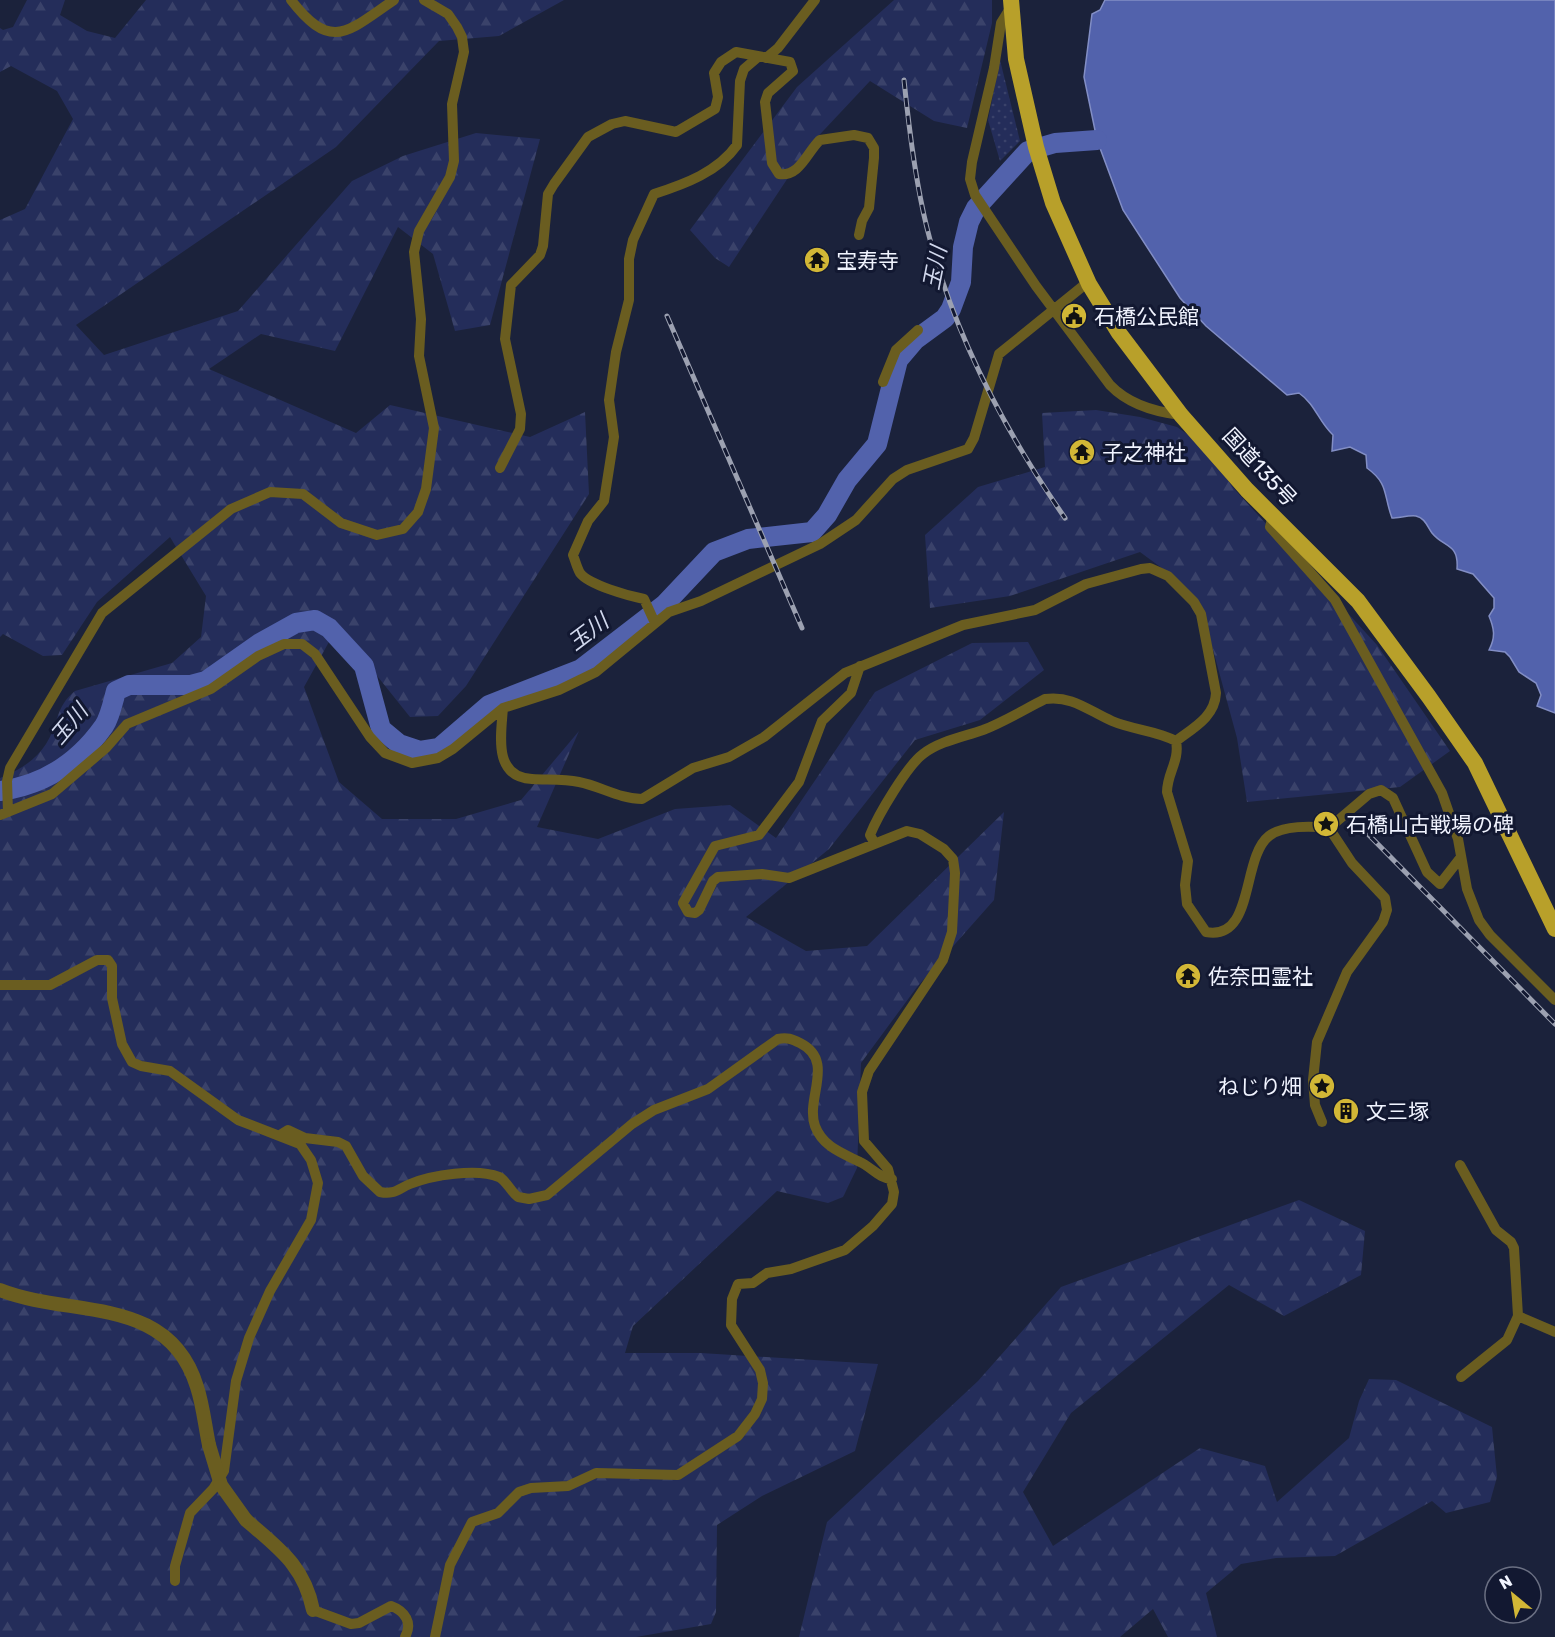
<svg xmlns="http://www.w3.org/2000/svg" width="1555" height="1637" font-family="Rubik,'Noto Sans JP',sans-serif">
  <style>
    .grass { fill: url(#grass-dots) }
    .forest { fill: url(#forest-firs) }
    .water { fill: #5262ac; stroke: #828ec5; stroke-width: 1.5 }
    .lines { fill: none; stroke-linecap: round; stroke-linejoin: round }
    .river { stroke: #5262ac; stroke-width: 20 }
    .minor { stroke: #6a5d20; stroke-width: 10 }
    .tertiary { stroke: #6a5d20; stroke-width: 14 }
    .trunk { stroke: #b8a02a; stroke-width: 16 }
    .rail-casing { stroke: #9ca1b1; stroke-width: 5 }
    .rail { stroke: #121831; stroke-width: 3; stroke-dasharray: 9; stroke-linecap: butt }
    .tertiary-bridge { stroke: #6a5d20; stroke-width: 14 }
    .labels { text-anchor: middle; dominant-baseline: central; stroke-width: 6; stroke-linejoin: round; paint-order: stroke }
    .poi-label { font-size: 21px; fill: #f1f4ff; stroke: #121831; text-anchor: start }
    .street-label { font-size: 21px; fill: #f1f4ff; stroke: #121831 }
    .water-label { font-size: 22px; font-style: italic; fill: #d1d8ed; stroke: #121831 }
  </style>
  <defs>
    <pattern id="grass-dots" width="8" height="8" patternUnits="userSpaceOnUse" patternTransform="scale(1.5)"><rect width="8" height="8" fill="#242d5a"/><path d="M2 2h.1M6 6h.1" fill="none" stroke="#3a426a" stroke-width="1.8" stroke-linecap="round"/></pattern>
    <pattern id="forest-firs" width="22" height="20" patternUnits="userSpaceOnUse" patternTransform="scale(1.5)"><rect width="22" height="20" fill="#242d5a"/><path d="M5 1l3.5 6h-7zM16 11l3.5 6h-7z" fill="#3a426a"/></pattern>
  </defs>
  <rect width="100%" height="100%" fill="#1b223b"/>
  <path class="grass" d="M 1000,60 L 1020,141 L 1000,161 L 988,120 Z"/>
  <path class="forest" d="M 27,0 L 65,0 L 60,15 L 87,31 L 115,38 L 146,0 L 564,0 L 499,36 L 439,41 L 336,147 L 76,325 L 104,355 L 238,311 L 352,181 L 403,156 L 476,133 L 540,139 L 490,325 L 455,331 L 433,254 L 398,227 L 335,351 L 261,334 L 209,369 L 356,433 L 390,405 L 530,437 L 585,412 L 589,494 L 466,686 L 438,716 L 410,717 L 358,652 L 335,631 L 304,687 L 339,782 L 382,819 L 456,819 L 521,800 L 579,731 L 537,827 L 598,839 L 675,809 L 730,805 L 776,838 L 875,692 L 972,643 L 1028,642 L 1044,670 L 980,720 L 915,740 L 829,849 L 746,917 L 806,951 L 867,946 L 1004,812 L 994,900 L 917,987 L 861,1063 L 857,1168 L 843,1197 L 828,1203 L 777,1191 L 633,1326 L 625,1353 L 701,1353 L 878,1364 L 855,1451 L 762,1496 L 717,1525 L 716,1612 L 711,1624 L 636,1637 L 0,1637 L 0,778 C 18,771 35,761 46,744 C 59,724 55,707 75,691 L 172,663 L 201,637 L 206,596 L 170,537 L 97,602 L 62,655 L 43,656 L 3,634 L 0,637 L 0,220 L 25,209 L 73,119 L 57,91 L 11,66 L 0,72 L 0,28 L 3,30 L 13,27 Z
    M 894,0 L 992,0 L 992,23 L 967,128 L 934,121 L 870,81 L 809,146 L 729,267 L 715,258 L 690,230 L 797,87 Z
    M 1096,410 L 1140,417 L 1177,427 L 1201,444 L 1236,491 L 1377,645 L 1450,751 L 1400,787 L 1247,802 L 1237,738 L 1209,635 L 1170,574 L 1140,552 L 1010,596 L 930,608 L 925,535 L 978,487 L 1045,467 L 1042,413 Z
    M 1299,1200 L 1365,1231 L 1361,1275 L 1284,1316 L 1229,1285 L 1071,1413 L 1023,1492 L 1053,1546 L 1200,1448 L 1265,1466 L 1277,1502 L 1349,1438 L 1359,1401 L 1369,1379 L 1396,1380 L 1492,1427 L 1497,1477 L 1490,1502 L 1446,1513 L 1432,1501 L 1335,1556 L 1276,1558 L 1241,1564 L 1206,1593 L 1217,1637 L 1168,1637 L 1153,1609 L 1120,1637 L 799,1637 L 827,1522 L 978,1381 L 1061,1287 Z"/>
  <path class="water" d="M 1105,0 L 1555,0 L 1555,713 L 1537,706 L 1541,695 L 1536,683 L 1519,672 L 1510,657 L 1505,652 L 1489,650 C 1496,637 1494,628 1489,616 L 1494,608 L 1494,598 L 1473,574 L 1457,569 C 1459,543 1444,548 1432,533 C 1427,526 1425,518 1416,516 C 1409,515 1399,518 1392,518 C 1383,494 1389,484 1367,468 L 1366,455 L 1350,447 L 1332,451 L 1333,435 C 1318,421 1316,405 1299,393 L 1287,395 L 1206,326 L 1180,298 L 1123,210 L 1097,140 L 1084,77 L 1092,14 L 1100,10 Z"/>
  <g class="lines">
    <path class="river" d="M 0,791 C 44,785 78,763 104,726 C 110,717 113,702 116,691 L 129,685 L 191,685 L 206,681 L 260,643 L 296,623 L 315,620 L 329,628 L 364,666 L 381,729 L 399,744 L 420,751 L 439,748 L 489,705 L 581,669 L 664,605 L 714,552 L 748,539 L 812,532 L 827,515 L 847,480 L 877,444 L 898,360 L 915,340 L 945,318 L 951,309 L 961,282 L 963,247 L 969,222 L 976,208 L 1028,151 L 1055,143 L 1097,140"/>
    <path class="minor" d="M 291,0 C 332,53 348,31 394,0
      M 1011,7 L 1001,23 L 994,68 L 972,162 L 970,179 L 975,195 L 1036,286 L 1110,385 C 1129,405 1155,412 1181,415
      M 766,58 L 778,48 L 815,0
      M 883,382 L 896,350 L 918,330
      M 500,468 L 520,429 L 521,414 L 505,339 L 511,285 L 540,255 L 543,246 L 548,194 L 554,184 L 588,137 L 612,124 L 625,121 L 676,132 L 715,109 L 718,97 L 714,73 L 721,62 L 736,52 L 790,62 L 793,71 L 768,93 L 765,102 L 772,163 L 779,174 C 800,177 807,152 820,140 L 854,135 L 868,138 L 874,148 L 874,158 L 869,208 L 862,221 L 859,235
      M 1273,515 L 1270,527 L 1335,600 L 1442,793 L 1458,839 L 1467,889 L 1479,920 L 1490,935 L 1555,1000
      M 655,623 L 644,599 C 629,596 589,585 580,573 C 577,568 575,560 573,555 L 588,521 L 604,501 L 614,437 L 609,400 L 616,352 L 629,300 L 629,259 L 633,240 L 654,194 C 685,184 718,172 737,145 L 740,81 L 744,69 L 758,57
      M 503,708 C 501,735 493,777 532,779 C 548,780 563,779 579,782 C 600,786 620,799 642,799 L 693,768 L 729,757 L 764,737 L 845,673 L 963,625 L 1035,610 L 1086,584 L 1141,569 L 1150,568 L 1168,576 L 1194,602 L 1201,614 L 1216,693 C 1215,717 1193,728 1176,741
      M 8,812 L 7,781 L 10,768 L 102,613 L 231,509 L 270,492 L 303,494 L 341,523 L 377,535 L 403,529 L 418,512 L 426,489 L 434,428 L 419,356 L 421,319 L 414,252 L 419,231 L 450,177 L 454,161 L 452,104 L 464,52 L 462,37 L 457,27 L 448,14 L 424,0
      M 0,815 L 52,794 L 106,748 L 127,724 L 211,689 L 258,656 L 284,644 L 302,644 L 315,654 L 370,737 L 385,753 L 412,763 L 438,758 L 453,749 L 503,708 L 559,690 L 596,672 L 669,612 L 701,601 L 820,544 L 856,520 L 893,479 L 907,470 L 968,449 L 974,438 L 999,354 L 1088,282
      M 1329,828 L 1369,794 L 1381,790 L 1393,798 L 1427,872 L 1440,884 L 1461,857
      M 874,842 L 870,835 C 878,815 907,766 923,754 C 940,741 963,737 983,730 C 1004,722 1025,709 1045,699 C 1072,695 1089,711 1112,721 C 1133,730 1155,730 1176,741 C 1180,761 1167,773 1167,792 L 1188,861 L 1185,885 L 1187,904 L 1206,932 C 1255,941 1241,858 1269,836 C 1283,825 1312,826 1329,828
      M 0,985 L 50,985 L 97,960 L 108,960 L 112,966 L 112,998 L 122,1044 L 132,1062 L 141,1066 L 170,1071 L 238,1120 L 300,1144 L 311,1160 L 318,1183 L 311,1220 L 270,1291 L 249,1338 L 236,1381 L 224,1471 L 213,1489 L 190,1513 L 175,1566 L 175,1581
      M 1322,1122 L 1315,1105 L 1313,1080 L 1317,1042 L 1347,972 L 1383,922 L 1387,910 L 1385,898 L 1352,863 L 1329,828
      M 280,1135 L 288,1130 L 305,1138 L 338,1142 L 346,1146 L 363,1176 L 380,1192 C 394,1195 398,1189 410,1184 C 432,1175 477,1168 499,1177 C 506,1180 511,1192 518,1197 L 529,1199 L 547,1195 L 632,1124 L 654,1110 L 708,1089 L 778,1039 C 787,1037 792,1039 800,1043 C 836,1061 805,1098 815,1126 C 823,1147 842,1153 860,1162 C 871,1167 880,1179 892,1179
      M 1460,1165 L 1496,1230 L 1511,1242 L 1514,1248 L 1518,1316 L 1555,1332
      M 1461,1377 L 1507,1340 L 1518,1316
      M 313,1610 L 351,1624 L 359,1623 L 391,1606 C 405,1611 413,1623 405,1637
      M 435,1637 L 450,1565 L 472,1522 L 498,1513 L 519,1492 L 531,1488 L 568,1486 L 596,1473 L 678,1475 L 738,1436 L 755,1414 L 762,1399 L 763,1383 L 760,1370 L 731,1325 L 732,1299 L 738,1284 L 753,1283 L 767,1273 L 791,1269 L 845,1250 L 873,1226 L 892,1204 L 894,1192 L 888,1169 L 864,1141 L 862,1092 L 869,1071 L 943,960 L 952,932 L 955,873 L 953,859 L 944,849 L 920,834 L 907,831 L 789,878 L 762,874 L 718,877 L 713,881 L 699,910 L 695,913 L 688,912 L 683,903 L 715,846 L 759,835 L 799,782 L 822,721 L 851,693 L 860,666"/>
    <path class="tertiary" d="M 0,1290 C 71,1318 169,1294 197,1387 C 203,1405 205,1426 209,1445
      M 246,1520 C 278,1548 304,1565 313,1610"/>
    <path class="trunk" d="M 1011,0 L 1016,59 L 1036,147 L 1053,203 L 1089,284 L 1119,333 L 1181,415 L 1247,490 L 1358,601 L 1429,697 L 1475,763 L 1555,929"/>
    <g class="rail-casing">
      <path id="rail" d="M 904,80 C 909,129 915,180 927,228 C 953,333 1004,430 1065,518
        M 667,316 L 802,628
        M 1358,824 L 1555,1024"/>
    </g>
    <use href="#rail" class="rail"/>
    <path class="tertiary-bridge" d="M 209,1445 L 221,1485 L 246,1520"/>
  </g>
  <defs>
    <g id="temple-disc" transform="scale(1.35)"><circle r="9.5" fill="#d2b736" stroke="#121831"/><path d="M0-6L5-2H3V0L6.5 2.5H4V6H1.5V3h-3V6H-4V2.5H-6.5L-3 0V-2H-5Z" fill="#111"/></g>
    <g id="civic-disc" transform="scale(1.35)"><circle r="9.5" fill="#d2b736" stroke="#121831"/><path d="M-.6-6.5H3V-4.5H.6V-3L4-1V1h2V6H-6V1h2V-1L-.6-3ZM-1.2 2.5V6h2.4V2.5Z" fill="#111"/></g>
    <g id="sight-disc" transform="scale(1.35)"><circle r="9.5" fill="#d2b736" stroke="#121831"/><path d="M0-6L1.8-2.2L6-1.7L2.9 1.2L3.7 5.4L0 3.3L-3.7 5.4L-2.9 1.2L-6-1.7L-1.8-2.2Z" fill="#111"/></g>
    <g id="building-disc" transform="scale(1.35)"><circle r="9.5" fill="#d2b736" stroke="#121831"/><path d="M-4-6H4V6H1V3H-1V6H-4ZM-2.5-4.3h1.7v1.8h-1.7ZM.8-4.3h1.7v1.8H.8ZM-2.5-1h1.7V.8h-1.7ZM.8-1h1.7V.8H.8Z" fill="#111"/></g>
  </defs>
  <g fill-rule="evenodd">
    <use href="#temple-disc" x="817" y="260"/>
    <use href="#civic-disc" x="1074" y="316"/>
    <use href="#temple-disc" x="1082" y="452"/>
    <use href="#sight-disc" x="1326" y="824"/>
    <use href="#temple-disc" x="1188" y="976"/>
    <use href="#sight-disc" x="1322" y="1086"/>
    <use href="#building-disc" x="1346" y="1111"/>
  </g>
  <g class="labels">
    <g class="poi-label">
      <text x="836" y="260">宝寿寺</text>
      <text x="1094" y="316">石橋公民館</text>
      <text x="1102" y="452">子之神社</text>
      <text x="1346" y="824">石橋山古戦場の碑</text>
      <text x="1208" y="976">佐奈田霊社</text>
      <text x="1302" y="1086" text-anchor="end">ねじり畑</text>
      <text x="1366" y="1111">文三塚</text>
    </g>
    <g class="street-label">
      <text transform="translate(1260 467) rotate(47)">国道135号</text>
    </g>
    <g class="water-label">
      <text transform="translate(935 268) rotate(-79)">玉川</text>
      <text transform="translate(588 632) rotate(-37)">玉川</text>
      <text transform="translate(69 724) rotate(-50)">玉川</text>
    </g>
  </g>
  <g transform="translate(1513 1595) rotate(330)"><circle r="28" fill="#121831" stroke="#6b7083" stroke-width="1.5"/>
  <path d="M0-4.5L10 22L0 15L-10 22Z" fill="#d2b736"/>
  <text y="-9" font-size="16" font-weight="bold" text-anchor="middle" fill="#f1f4ff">N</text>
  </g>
</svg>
